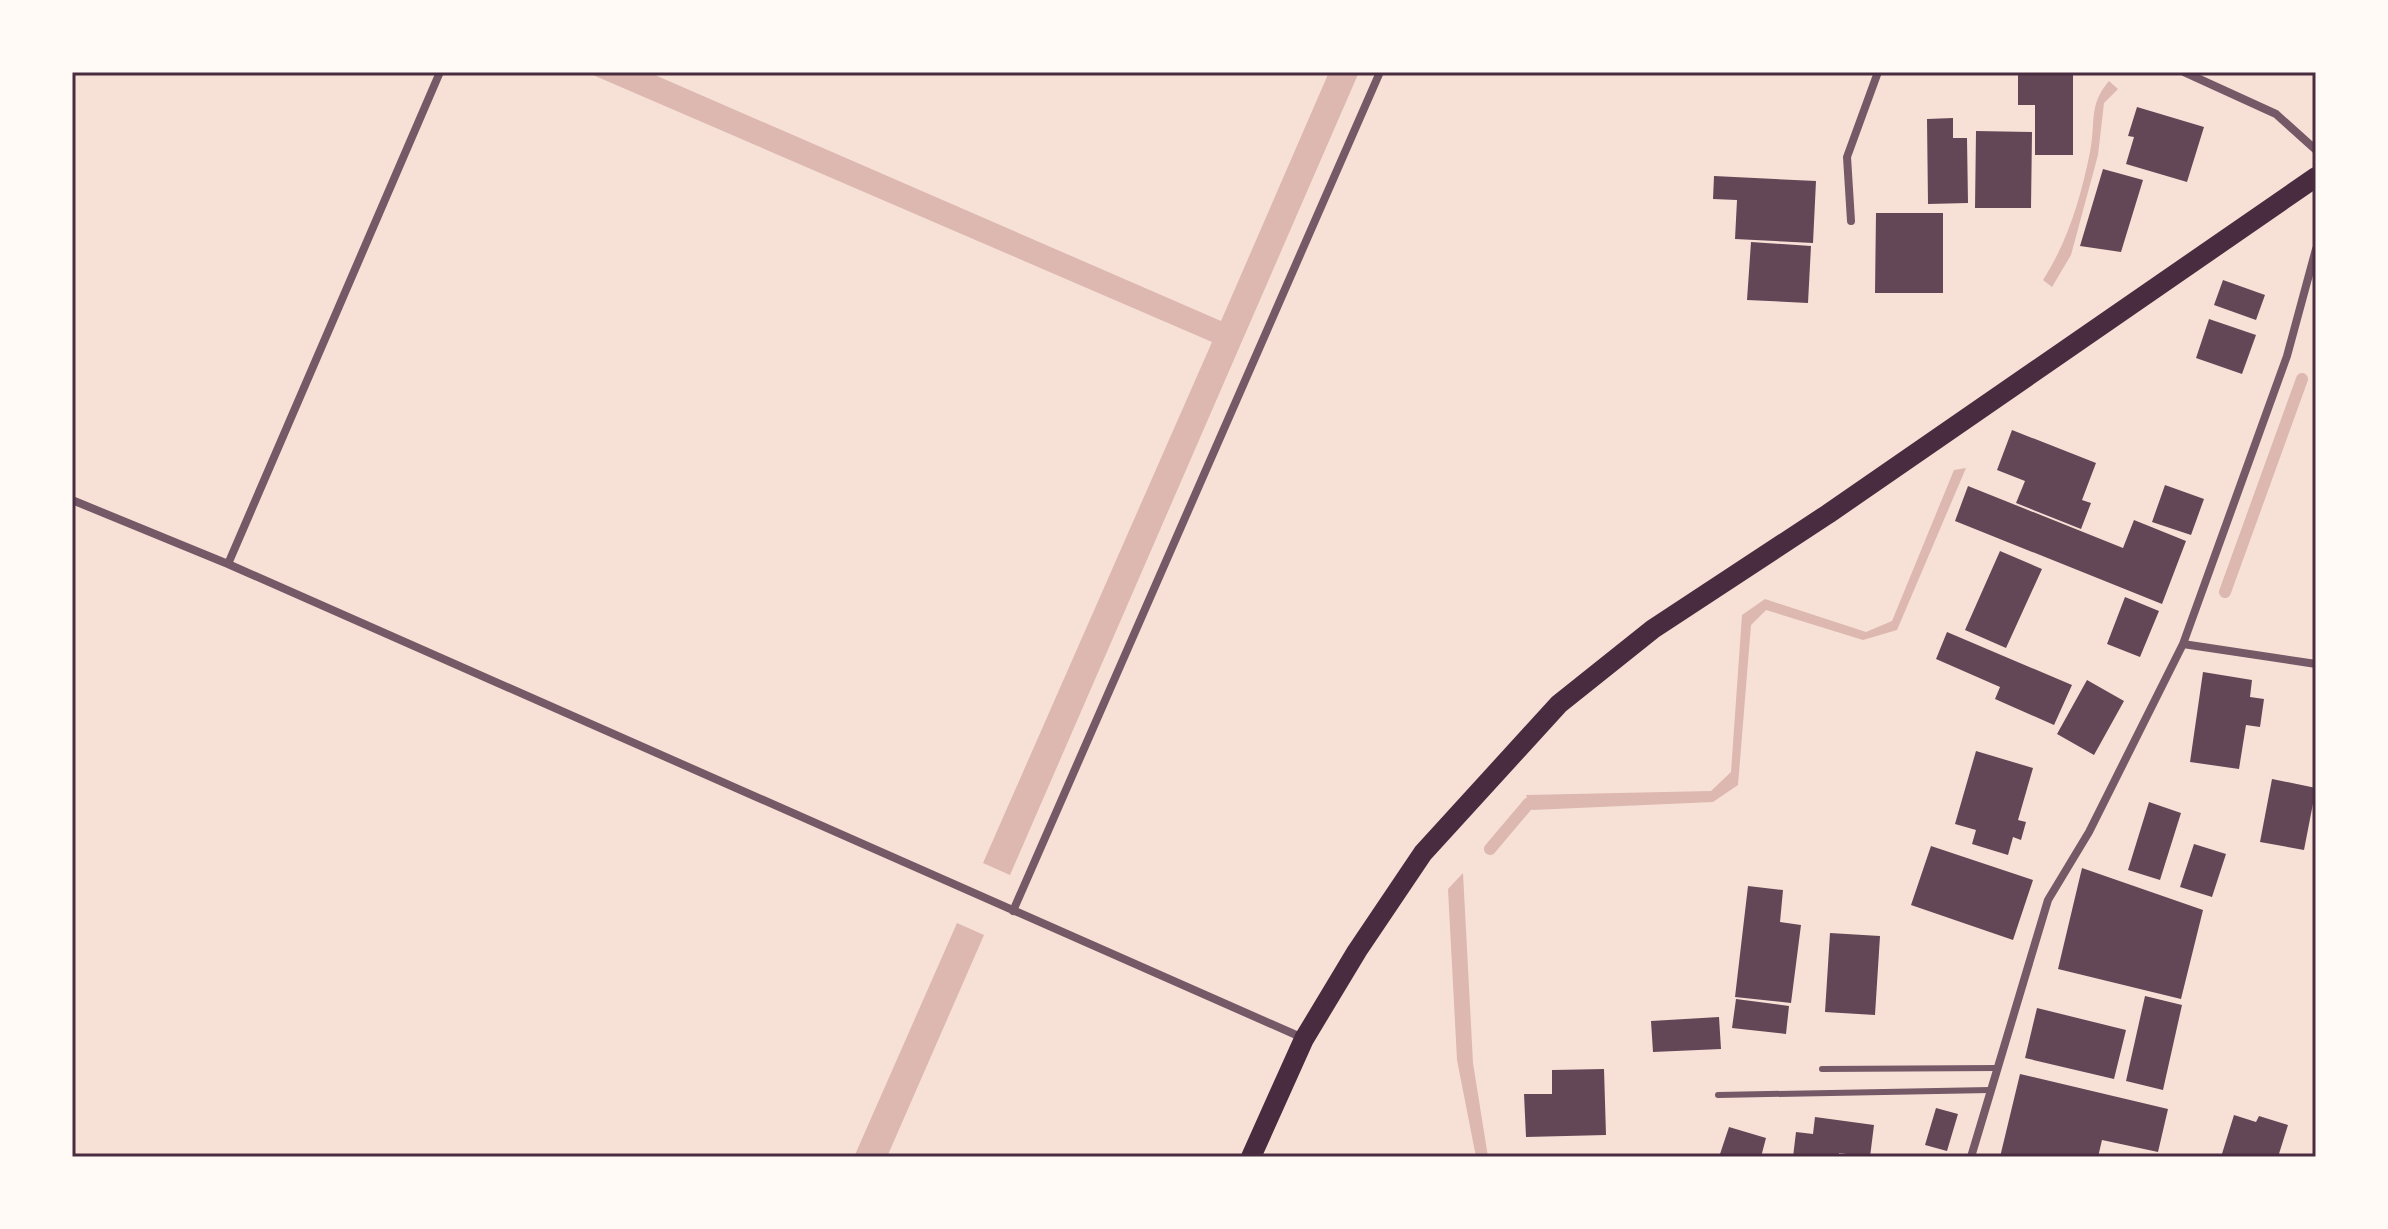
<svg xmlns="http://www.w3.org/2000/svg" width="2388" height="1229" font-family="Arial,sans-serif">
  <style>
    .water { fill: #dcb8b0 }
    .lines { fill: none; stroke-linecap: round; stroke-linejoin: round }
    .stream { stroke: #dcb8b0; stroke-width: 12 }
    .building { fill: #644757 }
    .service { stroke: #755966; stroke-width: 6 }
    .minor { stroke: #755966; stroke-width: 8 }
    .primary { stroke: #4a2c40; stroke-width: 20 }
    .neatline { fill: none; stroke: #4a2c40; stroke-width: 3 }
  </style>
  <rect width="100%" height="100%" fill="#f7e1d7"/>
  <path class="water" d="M 586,72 L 648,72 L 1221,321 L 1329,72 L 1359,72 L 1010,875 L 983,863 L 1212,342 Z
    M 2109,81 L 2118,89 L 2104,103 L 2098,155 L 2071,255 L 2052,287 L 2043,280 C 2068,241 2081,197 2090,152 C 2096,123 2088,105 2109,81 Z
    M 1966,468 L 1897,630 L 1863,640 L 1766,610 L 1751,625 L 1738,785 L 1713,802 L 1532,810 L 1526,795 L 1711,791 L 1731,772 L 1742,615 L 1765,599 L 1866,632 L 1892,621 L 1954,470 Z
    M 1463,873 L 1473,1063 L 1488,1157 L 1476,1157 L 1457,1060 L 1448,889 Z
    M 957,923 L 984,935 L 887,1157 L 854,1157 Z"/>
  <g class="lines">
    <path class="stream" d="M 2225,592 L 2302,379
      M 1490,849 L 1529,803"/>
  </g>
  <path class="building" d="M 2018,72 L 2073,72 L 2073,155 L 2035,155 L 2035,105 L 2018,105 Z
    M 2137,107 L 2204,127 L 2187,182 L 2126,164 L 2134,137 L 2128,136 Z
    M 1953,118 L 1953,138 L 1967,138 L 1968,203 L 1928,204 L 1927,119 Z
    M 1976,131 L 2032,132 L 2031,208 L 1975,208 Z
    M 2103,169 L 2143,180 L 2121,252 L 2080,246 Z
    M 1714,176 L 1816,181 L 1813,243 L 1735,239 L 1737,200 L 1713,199 Z
    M 1876,213 L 1943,213 L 1943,293 L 1875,293 Z
    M 1751,242 L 1811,246 L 1808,303 L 1747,300 Z
    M 2223,280 L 2265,295 L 2256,320 L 2214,305 Z
    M 2209,319 L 2256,335 L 2242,374 L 2196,358 Z
    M 2012,430 L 2096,463 L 2082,500 L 2091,503 L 2081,529 L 2016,503 L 2025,481 L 1997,470 Z
    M 2165,485 L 2204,499 L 2191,535 L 2152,522 Z
    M 1968,486 L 2123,548 L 2134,520 L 2186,541 L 2162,604 L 1955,521 Z
    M 2000,551 L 2042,569 L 2006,648 L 1965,630 Z
    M 2125,597 L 2159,611 L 2140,657 L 2107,644 Z
    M 1947,632 L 2072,685 L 2054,725 L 1995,699 L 2000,687 L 1936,659 Z
    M 2203,672 L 2252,680 L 2250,697 L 2264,699 L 2260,727 L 2246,725 L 2239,769 L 2190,762 Z
    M 2087,680 L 2124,701 L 2094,755 L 2057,734 Z
    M 1976,751 L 2033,768 L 2018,820 L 2026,822 L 2021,840 L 2013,837 L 2008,855 L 1972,844 L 1976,830 L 1955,824 Z
    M 2272,779 L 2316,788 L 2304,850 L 2260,842 Z
    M 2149,802 L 2181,813 L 2160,880 L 2128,870 Z
    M 2194,844 L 2226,854 L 2212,897 L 2180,887 Z
    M 1931,846 L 2033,880 L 2013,940 L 1911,905 Z
    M 2082,868 L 2203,910 L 2181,999 L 2058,969 Z
    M 1748,886 L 1783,890 L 1780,922 L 1801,925 L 1791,1003 L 1735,997 Z
    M 1830,933 L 1880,936 L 1875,1015 L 1825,1012 Z
    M 2145,996 L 2182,1005 L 2163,1090 L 2126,1081 Z
    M 1736,999 L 1789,1006 L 1786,1034 L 1732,1028 Z
    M 2037,1008 L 2126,1030 L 2114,1079 L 2025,1058 Z
    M 1719,1017 L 1721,1049 L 1653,1052 L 1651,1021 Z
    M 1604,1069 L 1606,1135 L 1526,1137 L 1524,1094 L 1552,1094 L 1552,1070 Z
    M 2020,1074 L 2168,1109 L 2158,1152 L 2102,1140 L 2098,1157 L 2000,1157 Z
    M 1936,1108 L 1958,1114 L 1947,1151 L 1925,1145 Z
    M 2234,1115 L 2256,1122 L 2259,1116 L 2288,1125 L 2278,1157 L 2221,1157 Z
    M 1815,1117 L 1874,1125 L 1870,1157 L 1839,1153 L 1839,1157 L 1793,1157 L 1796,1132 L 1813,1134 Z
    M 1729,1127 L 1766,1138 L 1761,1157 L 1719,1157 Z"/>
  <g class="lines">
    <path class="service" d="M 1822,1069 L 1998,1068
      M 1718,1095 L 1990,1090"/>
    <path class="minor" d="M 2184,72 L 2276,114 L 2316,150
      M 1851,221 L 1847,157 L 1878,72
      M 72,500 L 228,564 L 1303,1038
      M 228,564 L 440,72
      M 2183,644 L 2316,664
      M 1013,911 L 1380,72
      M 1971,1157 L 2048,900 L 2089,832 L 2183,644 L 2287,356 L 2316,249"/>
    <path class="primary" d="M 1251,1157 L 1304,1039 L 1357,951 L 1423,853 L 1559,704 L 1653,629 L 1828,514 L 2316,177"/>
  </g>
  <rect width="2388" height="1229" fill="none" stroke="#fffaf5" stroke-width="148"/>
  <rect x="74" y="74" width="2240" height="1081" class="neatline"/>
</svg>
